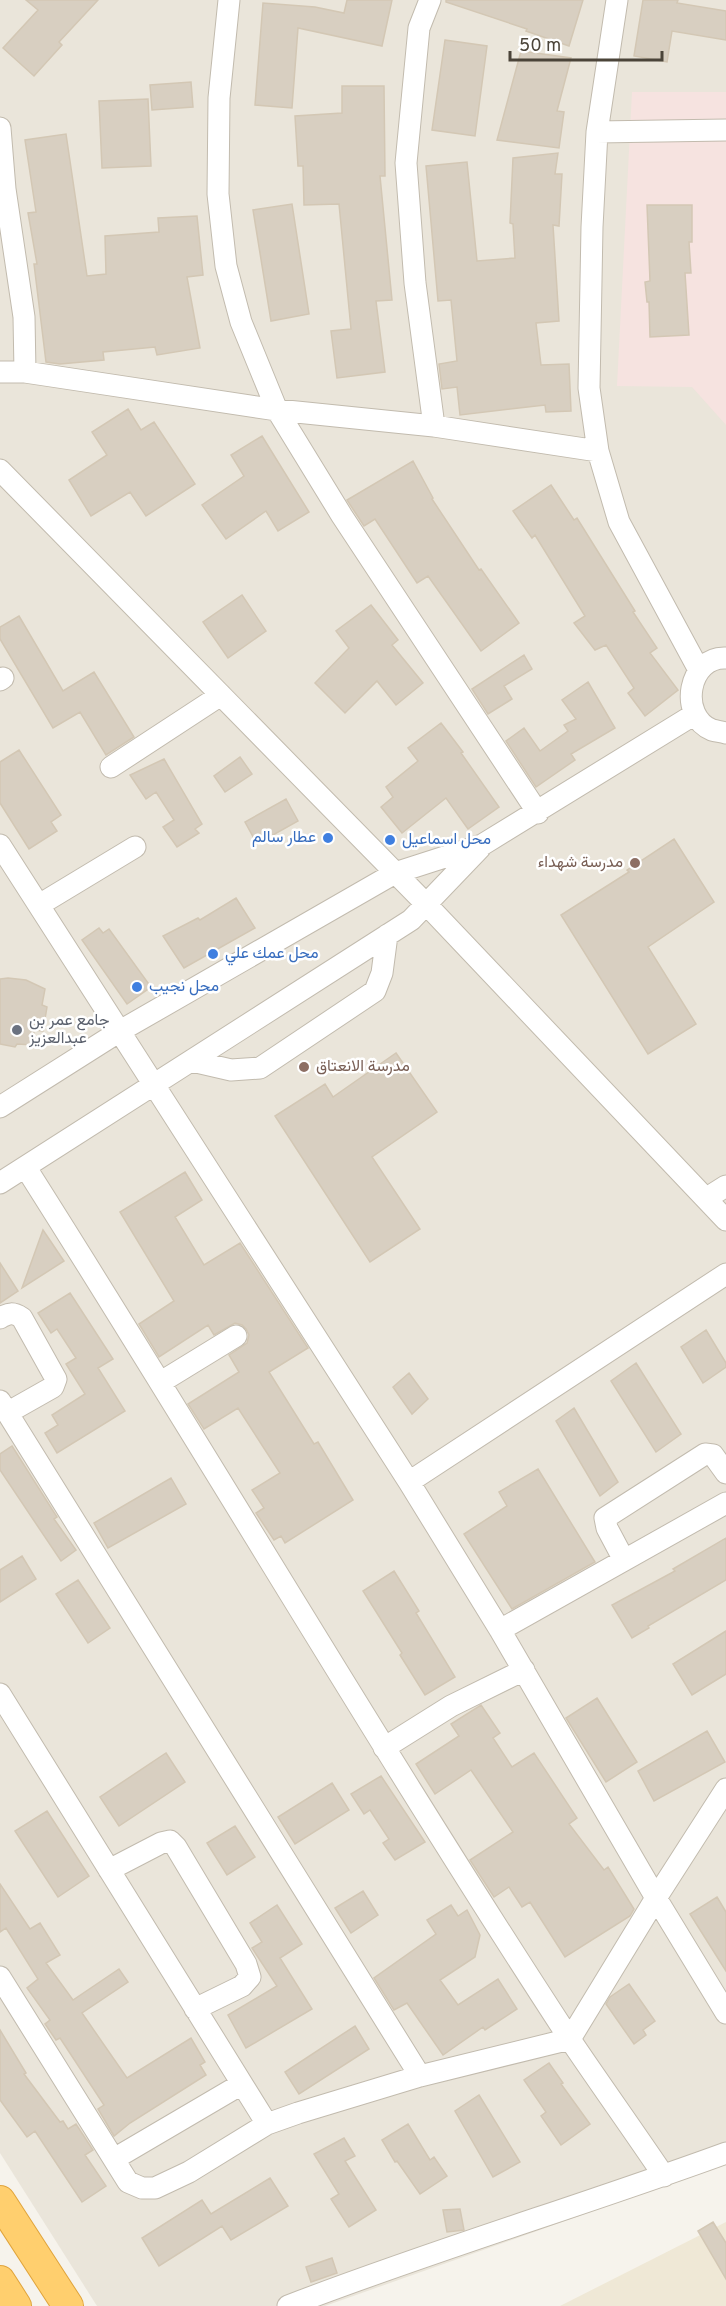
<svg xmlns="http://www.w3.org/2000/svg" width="726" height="2306" font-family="Overpass,Vazirmatn,sans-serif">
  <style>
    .residential { fill: #eae5da }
    .education { fill: #efe8d6 }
    .medical { fill: #f6e3e0 }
    .building { fill: #d8cfc1; stroke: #d3c7b4; stroke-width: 1.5 }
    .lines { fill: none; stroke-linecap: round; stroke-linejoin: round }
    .minor-casing { stroke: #c2bbae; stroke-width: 23 }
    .highway-casing { stroke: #e0a43c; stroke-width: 32 }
    .minor { stroke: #fff; stroke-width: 21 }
    .highway { stroke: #ffcf6e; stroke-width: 30 }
    .shop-dot { fill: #3f7fe0; stroke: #fff; stroke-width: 2 }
    .education-dot { fill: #8d6e63; stroke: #fff; stroke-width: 2 }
    .worship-dot { fill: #6b7280; stroke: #fff; stroke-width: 2 }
    .labels { text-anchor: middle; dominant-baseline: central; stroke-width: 5; stroke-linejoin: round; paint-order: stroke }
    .shop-label { font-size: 16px; fill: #366cbe; stroke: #fff; text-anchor: start }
    .education-label { font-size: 16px; fill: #785e54; stroke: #fff; text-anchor: end }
    .worship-label { font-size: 16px; fill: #5b616d; stroke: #fff; text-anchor: start }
  </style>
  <rect width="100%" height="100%" fill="#f6f3ec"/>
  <path class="residential" d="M 0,0 L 726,0 L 726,2164 L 325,2306 L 97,2306 L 0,2153 Z"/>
  <path class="education" d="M 726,2222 L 726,2306 L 560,2306 Z"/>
  <path class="medical" d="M 632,92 L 726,92 L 726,425 L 692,387 L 617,386 Z"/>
  <path class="building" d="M 26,0 L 98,0 L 59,42 L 62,45 L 34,76 L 3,48 L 38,10 Z
    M 347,0 L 392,0 L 382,46 L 298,28 L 292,108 L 255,105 L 263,3 L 315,7 L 344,13 Z
    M 446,0 L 583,0 L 569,46 L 526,31 L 527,29 L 446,2 Z
    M 643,0 L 678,0 L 677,3 L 726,11 L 726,40 L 672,31 L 667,62 L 634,56 Z
    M 445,40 L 487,46 L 475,136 L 432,130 Z
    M 521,51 L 571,58 L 557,111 L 564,112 L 559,148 L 497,140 Z
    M 191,82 L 193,107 L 152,110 L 150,85 Z
    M 342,86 L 384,86 L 385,176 L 380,176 L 392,300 L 376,301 L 385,372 L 337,378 L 331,331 L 351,329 L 339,204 L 304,205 L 303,166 L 298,166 L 295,116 L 342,113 Z
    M 148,99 L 151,166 L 102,168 L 99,101 Z
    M 66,134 L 87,276 L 106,274 L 105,236 L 159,232 L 158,218 L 197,216 L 203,275 L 187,277 L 200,348 L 157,355 L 155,347 L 103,352 L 104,360 L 60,364 L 46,362 L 34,264 L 37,264 L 28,213 L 36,212 L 25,140 Z
    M 558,153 L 555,174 L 562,174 L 559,226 L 553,225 L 559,321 L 536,323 L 541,365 L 569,364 L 571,411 L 546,412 L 545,405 L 460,415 L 457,387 L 442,389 L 439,364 L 457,361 L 451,300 L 438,301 L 426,166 L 467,162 L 477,261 L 515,258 L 513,224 L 510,223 L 513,158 Z
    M 292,204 L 309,314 L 271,321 L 253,210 Z
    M 647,205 L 692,205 L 692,242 L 689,242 L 691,273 L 685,273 L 689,335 L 650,337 L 649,302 L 647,302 L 645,282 L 650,281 Z
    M 128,409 L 141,430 L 154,422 L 195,484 L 146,516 L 130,492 L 91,516 L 69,480 L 107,455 L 92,432 Z
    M 262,436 L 309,512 L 278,531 L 266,511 L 226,539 L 202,505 L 244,476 L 231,455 Z
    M 413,461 L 433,498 L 432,499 L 479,570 L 481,569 L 519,623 L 481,651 L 428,576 L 417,583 L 375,519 L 364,526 L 347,500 Z
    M 551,485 L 574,520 L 577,518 L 610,571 L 635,611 L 633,612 L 657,648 L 650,653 L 678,690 L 645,716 L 628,693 L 634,688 L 606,645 L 595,650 L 574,623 L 585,616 L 535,535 L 532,538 L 513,511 Z
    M 242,595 L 266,631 L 228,658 L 203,622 Z
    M 371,605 L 398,640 L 392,645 L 423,683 L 396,705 L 377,681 L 345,713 L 315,683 L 349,648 L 336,631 Z
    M 19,616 L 63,691 L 94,672 L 134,737 L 106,755 L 80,712 L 53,728 L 0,639 L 0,627 Z
    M 524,655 L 532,669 L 504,686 L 512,699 L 488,714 L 472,689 Z
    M 588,682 L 615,728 L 571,754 L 575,760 L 536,787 L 506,741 L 524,728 L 540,751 L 568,731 L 564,725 L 576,719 L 562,700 Z
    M 441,723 L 463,752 L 461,753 L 499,807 L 468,829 L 446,798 L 402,833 L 381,807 L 393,797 L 386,787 L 418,761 L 408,748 Z
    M 19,750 L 61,815 L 51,822 L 57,831 L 29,849 L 0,803 L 0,762 Z
    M 240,757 L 252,774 L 225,792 L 214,776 Z
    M 164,759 L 202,824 L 195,829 L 199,833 L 177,847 L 163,827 L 174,820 L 156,792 L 146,799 L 130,775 Z
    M 286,799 L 298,821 L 257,844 L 245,822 Z
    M 674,839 L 714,902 L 648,947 L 696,1024 L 648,1054 L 561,915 L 629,872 L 627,870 Z
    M 236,898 L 255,928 L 184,968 L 163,936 L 198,918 L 200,920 Z
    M 99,928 L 103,933 L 109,929 L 151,987 L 127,1004 L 82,940 Z
    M 8,978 L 26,980 L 45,989 L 42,1005 L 47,1007 L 43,1031 L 34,1030 L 33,1045 L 17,1044 L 15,1047 L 0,1044 L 0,979 Z
    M 396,1053 L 437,1112 L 372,1157 L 420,1229 L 370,1262 L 275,1116 L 325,1084 L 333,1097 Z
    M 185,1172 L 202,1200 L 175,1217 L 204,1265 L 240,1243 L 308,1348 L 269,1372 L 314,1444 L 318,1442 L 353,1500 L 285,1543 L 281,1536 L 274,1540 L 256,1513 L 264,1508 L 252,1490 L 280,1473 L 238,1408 L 204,1429 L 188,1404 L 239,1372 L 229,1355 L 247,1343 L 249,1335 L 246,1329 L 242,1325 L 235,1323 L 214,1335 L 208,1325 L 159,1357 L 139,1324 L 174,1301 L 120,1212 Z
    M 43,1230 L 64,1261 L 22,1288 Z
    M 0,1263 L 18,1291 L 0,1303 Z
    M 70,1293 L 113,1359 L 98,1368 L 125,1411 L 57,1453 L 45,1433 L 58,1425 L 52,1415 L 85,1394 L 66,1364 L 76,1358 L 57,1329 L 51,1333 L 38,1313 Z
    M 706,1330 L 726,1363 L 726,1367 L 703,1383 L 681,1347 Z
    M 636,1363 L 681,1434 L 656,1452 L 611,1381 Z
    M 409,1373 L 428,1399 L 412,1414 L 393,1387 Z
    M 574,1408 L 618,1482 L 600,1496 L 556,1421 Z
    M 12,1446 L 57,1517 L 54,1519 L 76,1550 L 61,1561 L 0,1470 L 0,1454 Z
    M 538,1469 L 595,1562 L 512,1609 L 464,1534 L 507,1506 L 499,1492 Z
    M 171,1478 L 186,1504 L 108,1548 L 94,1523 Z
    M 726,1538 L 726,1580 L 648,1626 L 649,1628 L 632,1638 L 612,1605 L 675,1571 L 673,1569 Z
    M 22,1556 L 36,1579 L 0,1602 L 0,1570 Z
    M 394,1571 L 419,1611 L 416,1613 L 455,1677 L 425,1695 L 400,1655 L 402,1653 L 363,1591 Z
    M 78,1580 L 110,1628 L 88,1643 L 56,1594 Z
    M 726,1631 L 726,1674 L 692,1695 L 673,1664 Z
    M 597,1698 L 637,1762 L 606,1782 L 566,1718 Z
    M 481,1705 L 500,1733 L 493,1738 L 512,1767 L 534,1753 L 577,1818 L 569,1824 L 604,1870 L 608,1867 L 634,1909 L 630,1916 L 565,1957 L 530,1902 L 522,1907 L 509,1887 L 494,1897 L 470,1860 L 513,1832 L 471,1770 L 435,1794 L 416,1764 L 459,1736 L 451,1724 Z
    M 707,1731 L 725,1762 L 654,1801 L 638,1771 Z
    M 166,1753 L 185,1782 L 119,1826 L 100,1797 Z
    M 381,1776 L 425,1842 L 395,1860 L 383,1843 L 389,1839 L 370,1810 L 364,1814 L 351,1794 Z
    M 332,1783 L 349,1810 L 295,1844 L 278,1817 Z
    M 47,1811 L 89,1876 L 58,1897 L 15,1831 Z
    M 235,1826 L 255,1857 L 227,1875 L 207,1843 Z
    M 0,1884 L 30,1929 L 40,1923 L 60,1955 L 46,1963 L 73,2000 L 119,1969 L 128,1982 L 82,2013 L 127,2078 L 191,2038 L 205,2062 L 200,2065 L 206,2075 L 130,2123 L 114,2136 L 98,2109 L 104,2105 L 60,2038 L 56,2040 L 45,2024 L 50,2020 L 27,1988 L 38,1979 L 6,1928 L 0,1932 Z
    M 363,1891 L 378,1915 L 351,1933 L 335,1908 Z
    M 717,1897 L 726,1912 L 726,1971 L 690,1914 Z
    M 277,1905 L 302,1944 L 280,1958 L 312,2009 L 246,2048 L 228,2015 L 277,1986 L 252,1948 L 262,1942 L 250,1923 Z
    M 451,1905 L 458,1916 L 467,1910 L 480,1935 L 475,1957 L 440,1980 L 458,2005 L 498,1979 L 517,2009 L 485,2030 L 483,2027 L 443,2055 L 407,2003 L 394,2010 L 374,1978 L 436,1934 L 427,1920 Z
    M 629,1984 L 655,2021 L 643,2030 L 646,2035 L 634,2044 L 606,2004 L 610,1997 Z
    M 355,2026 L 369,2049 L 299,2094 L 285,2072 Z
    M 0,2030 L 26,2073 L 24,2074 L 60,2122 L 63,2121 L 68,2129 L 76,2124 L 93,2150 L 85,2155 L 106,2186 L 82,2202 L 35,2131 L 27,2137 L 0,2100 Z
    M 549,2063 L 563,2083 L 561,2084 L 590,2124 L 561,2145 L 541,2116 L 546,2112 L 524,2080 Z
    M 479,2095 L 520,2162 L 493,2177 L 455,2111 Z
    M 408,2124 L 430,2160 L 434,2157 L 447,2176 L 420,2194 L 397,2161 L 395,2162 L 382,2140 Z
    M 344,2138 L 355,2156 L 345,2161 L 376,2210 L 349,2227 L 331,2199 L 339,2194 L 314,2154 Z
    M 270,2178 L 288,2206 L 231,2240 L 222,2226 L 159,2266 L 142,2238 L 202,2200 L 211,2214 Z
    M 460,2209 L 464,2230 L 447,2232 L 443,2210 Z
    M 713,2222 L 726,2243 L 726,2279 L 698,2231 Z
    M 332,2258 L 337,2273 L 311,2282 L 306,2267 Z"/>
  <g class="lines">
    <g class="minor-casing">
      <path id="minor" d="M 229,0 L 219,98 L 218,194 L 226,266 L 241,322 L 277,410 L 342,516 L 538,813
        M 430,0 L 419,28 L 406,163 L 415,283 L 434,426
        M 617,0 L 597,132 L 592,227 L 589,388 L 598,451 L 619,522 L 699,670
        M 0,128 L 5,189 L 24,317 L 25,372
        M 597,132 L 726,130
        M 0,372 L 25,372 L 277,410 L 434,426 L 598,451
        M 0,470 L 426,904 L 726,1220
        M 726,658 C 688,656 678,716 712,730 C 716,731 722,732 726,733
        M 0,680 L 3,678
        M 111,767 L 221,695
        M 0,845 L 409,1482 L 500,1630 L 656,1898 L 726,2013
        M 39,905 L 135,847
        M 192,1061 L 231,1070 L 260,1068 L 375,991 L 382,973 L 387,935
        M 0,1107 L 120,1031 L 395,873 L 482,845 L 695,714
        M 26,1168 C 209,1456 382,1752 569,2038 C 600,2084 633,2130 664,2176
        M 0,1183 L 411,920 L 480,848
        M 707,1198 L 726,1186
        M 0,1318 C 9,1313 13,1312 22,1318 L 56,1379 L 53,1387 L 7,1413
        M 161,1382 L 236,1336
        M 0,1401 L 420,2076
        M 409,1482 L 726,1274
        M 624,1560 L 607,1528 L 605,1518 L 705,1454 L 713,1455 L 726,1473
        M 500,1630 L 726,1503
        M 0,1694 L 267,2124
        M 384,1748 L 451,1706 L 524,1670
        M 109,1870 L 161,1843 L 170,1841 L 176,1847 L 246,1964 L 250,1977 L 242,1986 L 195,2009
        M 0,1977 L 128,2182 L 142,2188 L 155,2188 L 189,2172 L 267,2124 L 298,2113 L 420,2076 L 570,2039 L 656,1898 L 726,1789
        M 114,2159 L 240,2085
        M 288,2306 C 433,2250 581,2206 726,2153"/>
    </g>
    <g class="highway-casing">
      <path id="highway" d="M 0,2201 L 68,2306
        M 0,2281 L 16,2306"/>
    </g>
    <use href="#minor" class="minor"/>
    <use href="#highway" class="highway"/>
  </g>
  <g class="shop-dot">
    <circle cx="328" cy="838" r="6"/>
    <circle cx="390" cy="840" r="6"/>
    <circle cx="213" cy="954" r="6"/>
    <circle cx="137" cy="987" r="6"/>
  </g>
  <g class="education-dot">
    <circle cx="635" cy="863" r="6"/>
    <circle cx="304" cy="1067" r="6"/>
  </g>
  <circle class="worship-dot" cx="17" cy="1030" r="6"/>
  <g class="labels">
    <g class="shop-label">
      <text x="316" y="838" text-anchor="end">عطار سالم</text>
      <text x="402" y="840">محل اسماعيل</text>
      <text x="225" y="954">محل عمك علي</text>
      <text x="149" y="987">محل نجيب</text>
    </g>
    <g class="education-label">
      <text x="623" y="863">مدرسة شهداء</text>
      <text x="316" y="1067" text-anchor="start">مدرسة الانعتاق</text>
    </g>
    <g class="worship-label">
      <text x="29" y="1021">جامع عمر بن<tspan x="29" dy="18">عبدالعزيز</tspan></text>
    </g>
  </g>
  <path d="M510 51v9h152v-9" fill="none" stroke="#4b4439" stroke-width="3"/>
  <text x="519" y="51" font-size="18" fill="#4b4439" stroke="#ffffff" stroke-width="4.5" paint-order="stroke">50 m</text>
</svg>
